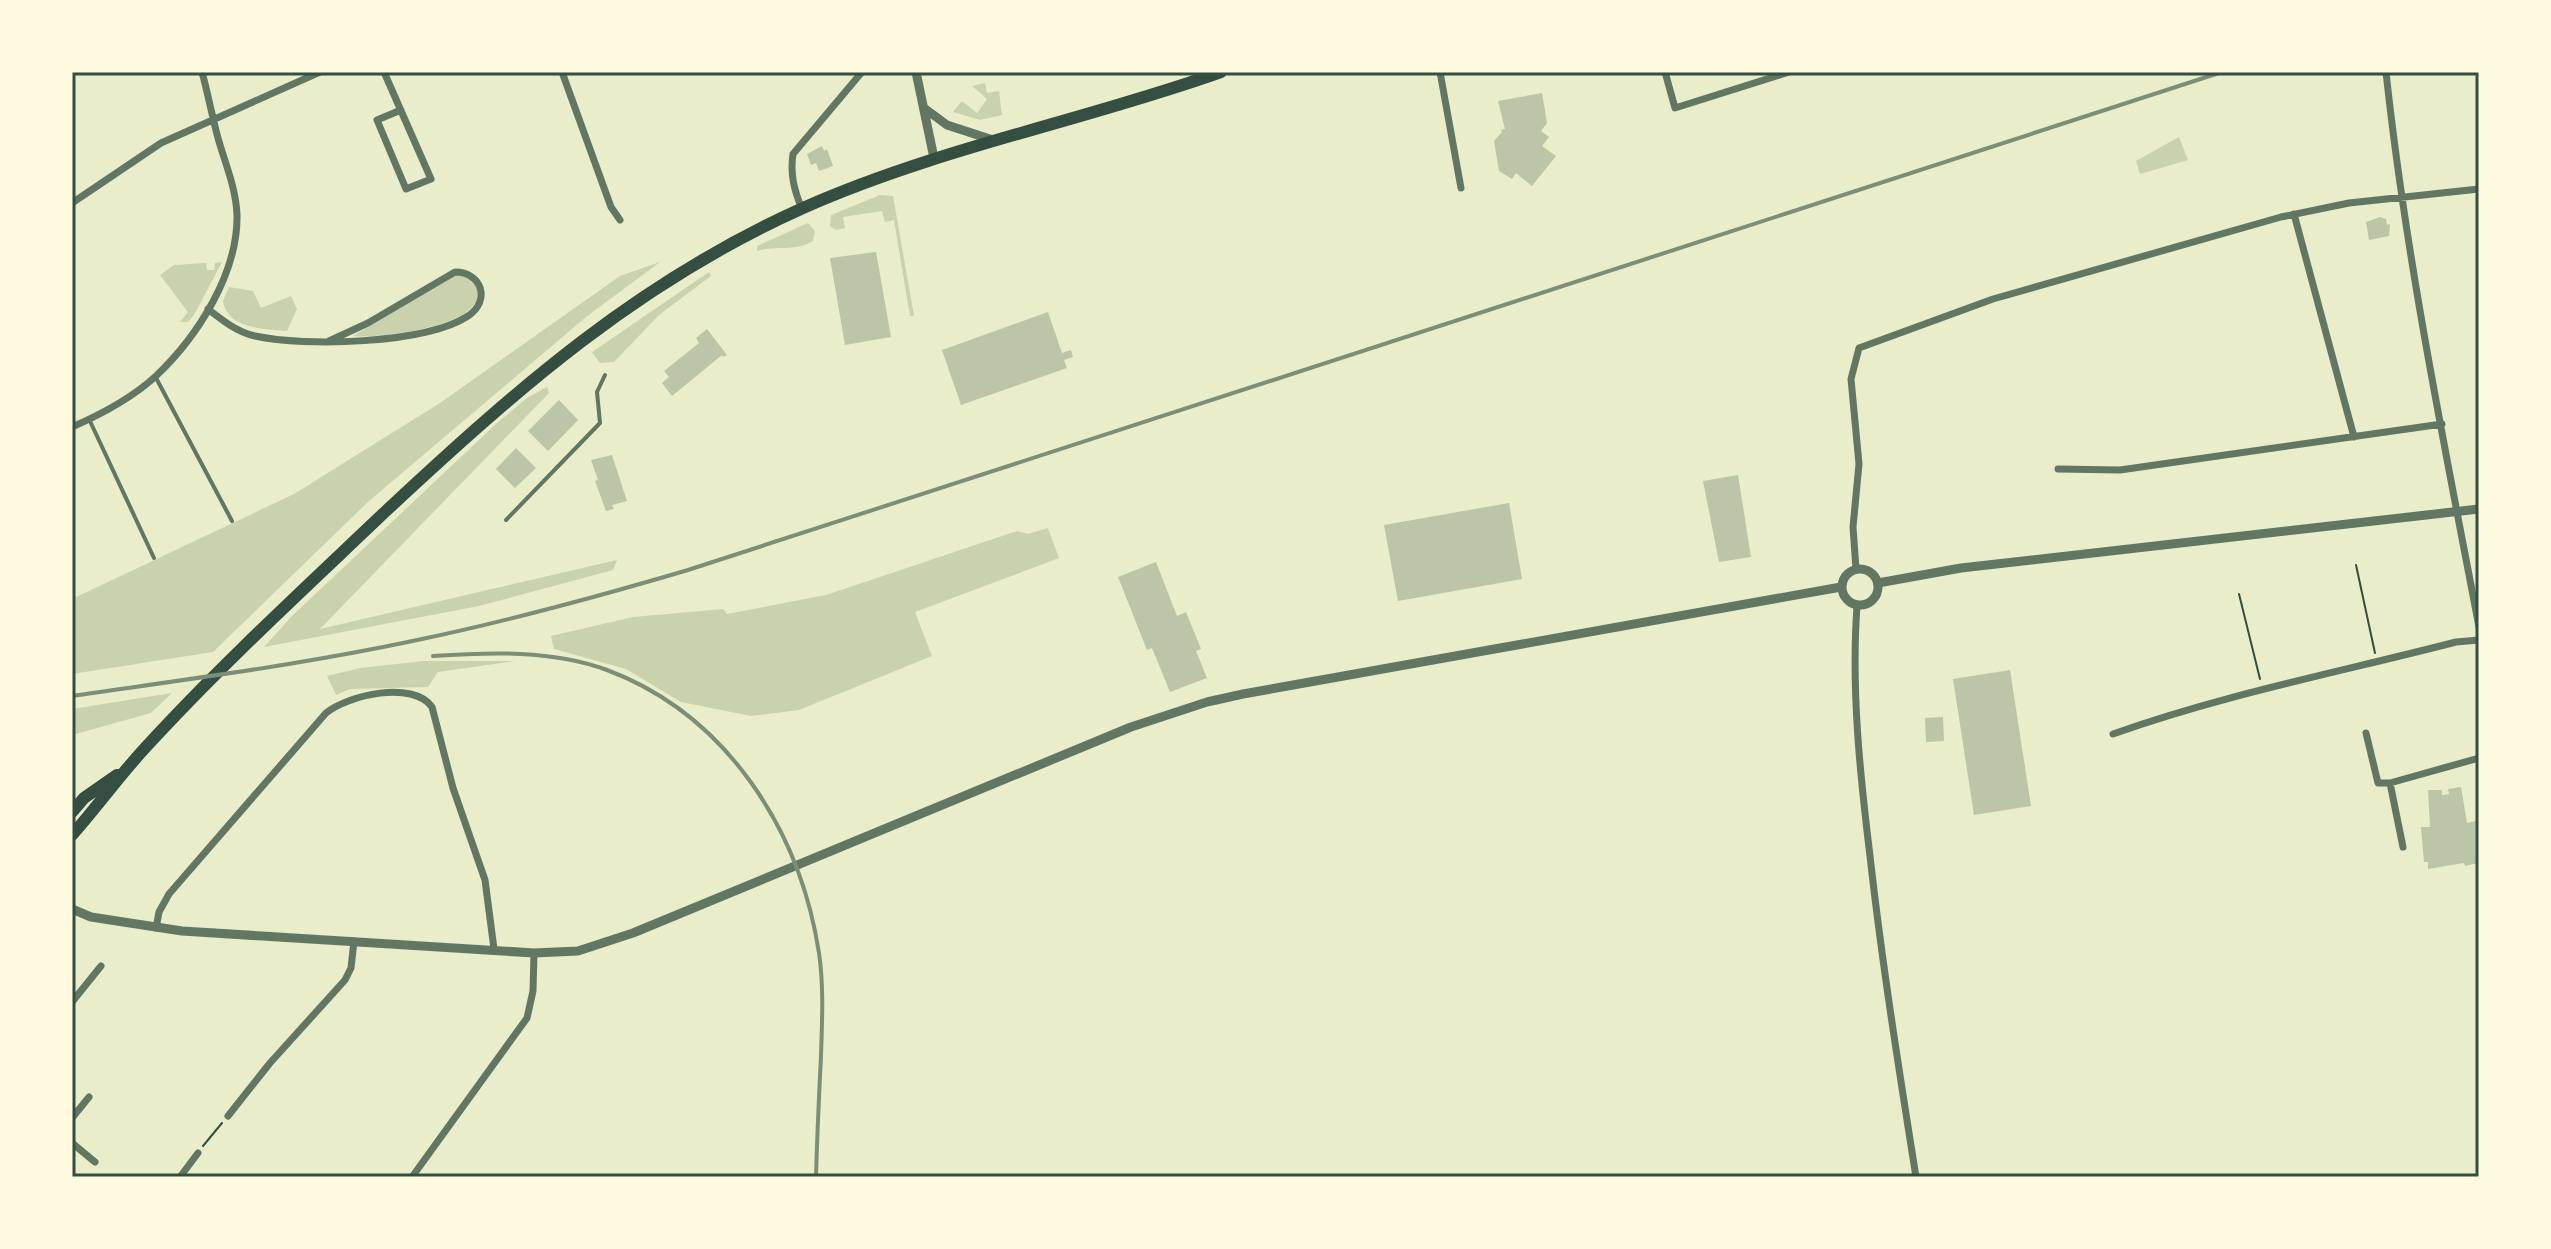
<svg xmlns="http://www.w3.org/2000/svg" width="2551" height="1249" font-family="Poppins,sans-serif">
  <style>
    .green { fill: #cad2ad }
    .building { fill: #bcc5a7 }
    .lines { fill: none; stroke-linecap: round; stroke-linejoin: round }
    .path { stroke: #344e41; stroke-width: 2 }
    .service { stroke: #617663; stroke-width: 4 }
    .minor { stroke: #617663; stroke-width: 7 }
    .tertiary { stroke: #617663; stroke-width: 9 }
    .primary { stroke: #344e41; stroke-width: 12 }
    .rail { stroke: #7c8e77; stroke-width: 4 }
    .neatline { fill: none; stroke: #344e41; stroke-width: 3 }
  </style>
  <rect width="100%" height="100%" fill="#e9edc9"/>
  <path class="green" d="M 985,83 L 987,93 L 999,91 L 1002,115 L 980,120 L 953,112 L 962,101 L 977,113 L 987,99 L 972,86 Z
    M 2179,137 L 2188,160 L 2140,174 L 2136,161 Z
    M 880,195 L 893,196 L 914,316 L 910,316 L 894,220 L 885,222 L 882,211 L 843,217 L 845,228 L 836,230 L 830,226 L 831,215 Z
    M 808,223 L 815,231 L 813,241 C 795,252 777,245 757,251 L 757,246 Z
    M 222,262 L 194,315 L 188,322 L 180,322 L 188,312 L 160,275 L 174,265 L 206,263 L 207,270 L 214,270 L 215,263 Z
    M 660,262 L 586,317 L 369,501 L 213,652 L 72,674 L 72,599 L 294,494 L 440,403 L 620,276 Z
    M 709,272 L 711,276 L 659,315 L 614,362 L 600,363 L 592,352 Z
    M 457,275 C 466,276 474,279 477,288 C 490,326 376,339 353,336 Z
    M 229,287 L 253,291 L 261,308 L 291,296 L 297,309 L 287,331 C 264,329 227,329 223,301 Z
    M 547,387 L 549,393 L 320,629 L 617,560 L 613,570 L 479,606 L 264,647 L 292,616 L 497,423 L 527,398 Z
    M 1048,528 L 1059,558 L 915,612 L 932,656 L 799,710 L 751,716 L 681,702 L 626,669 L 554,649 L 551,636 L 633,617 L 723,609 L 727,614 L 826,595 L 1017,531 L 1028,534 Z
    M 424,661 L 515,661 L 438,672 L 428,687 L 350,689 L 336,695 L 327,676 L 360,668 Z
    M 172,693 L 151,713 L 72,735 L 72,709 Z"/>
  <path class="building" d="M 1542,93 L 1547,123 L 1541,131 L 1549,137 L 1542,146 L 1556,156 L 1532,186 L 1516,173 L 1512,179 L 1499,171 L 1494,141 L 1502,132 L 1501,130 L 1505,129 L 1498,101 Z
    M 822,146 L 824,151 L 827,149 L 833,166 L 819,171 L 816,163 L 811,165 L 807,154 Z
    M 2380,217 L 2386,219 L 2387,225 L 2390,224 L 2389,236 L 2369,240 L 2366,222 Z
    M 876,252 L 891,337 L 845,345 L 830,258 Z
    M 1048,312 L 1062,353 L 1071,350 L 1073,357 L 1064,360 L 1067,368 L 961,405 L 942,350 Z
    M 707,329 L 727,355 L 723,357 L 722,355 L 672,396 L 662,383 L 669,377 L 664,371 L 699,343 L 696,338 Z
    M 559,400 L 578,420 L 548,451 L 528,431 Z
    M 516,448 L 536,468 L 515,488 L 496,469 Z
    M 612,455 L 627,501 L 612,505 L 614,509 L 606,511 L 595,481 L 598,480 L 591,460 Z
    M 1738,475 L 1751,557 L 1719,562 L 1703,481 Z
    M 1509,503 L 1522,579 L 1398,601 L 1384,525 Z
    M 1156,562 L 1177,616 L 1186,612 L 1201,649 L 1196,651 L 1207,678 L 1170,692 L 1152,648 L 1147,650 L 1118,577 Z
    M 2010,670 L 2031,806 L 1974,815 L 1953,679 Z
    M 1943,717 L 1944,741 L 1926,742 L 1925,718 Z
    M 2461,787 L 2467,823 L 2476,821 L 2478,863 L 2465,866 L 2464,863 L 2428,869 L 2428,862 L 2424,862 L 2421,827 L 2430,827 L 2428,790 L 2442,790 L 2442,795 L 2449,794 L 2448,789 Z"/>
  <g class="lines">
    <path class="path" d="M 2356,565 L 2375,653
      M 2239,594 L 2260,679
      M 203,1146 L 222,1123"/>
    <path class="service" d="M 155,376 L 232,521
      M 89,419 L 154,558
      M 506,520 L 600,423 L 597,392 L 605,375"/>
    <path class="minor" d="M 384,72 L 431,179 L 406,189 L 377,120 L 401,110
      M 562,72 L 611,207 L 620,220
      M 1440,72 L 1461,188
      M 1665,72 L 1675,108 L 1789,72
      M 2386,72 C 2406,258 2444,443 2479,627
      M 72,203 L 161,143 L 320,72
      M 802,209 C 794,190 790,174 793,154 L 862,72
      M 2294,214 L 2354,437
      M 208,309 C 222,320 237,332 255,336 C 305,347 425,344 468,316 C 491,301 482,272 455,272 L 368,323 L 329,341
      M 72,427 C 102,414 132,398 156,376 C 197,337 238,274 237,215 C 236,188 225,163 218,138 C 212,116 208,94 202,72
      M 2058,469 L 2120,470 L 2442,424
      M 1856,569 L 1853,527 L 1859,464 L 1851,379 L 1859,348 L 1993,299 L 2281,217 L 2349,203 L 2479,189
      M 1857,606 C 1851,689 1860,774 1870,856 C 1882,963 1899,1070 1916,1177
      M 2366,733 L 2378,783 L 2390,783 L 2479,758
      M 2113,734 C 2226,694 2340,672 2456,642 L 2479,640
      M 2390,783 L 2403,847
      M 156,928 L 159,912 L 169,894 L 326,713 C 348,695 413,680 432,707 L 453,788 L 485,880 L 494,949
      M 72,1002 L 101,966
      M 228,1116 L 270,1063 L 345,980 L 351,968 L 354,941
      M 72,1118 L 89,1097
      M 72,1143 L 95,1162
      M 180,1177 L 198,1153
      M 412,1177 L 527,1018 L 533,991 L 534,953"/>
    <path class="tertiary" d="M 916,72 L 934,158
      M 924,108 L 947,125 L 993,140
      M1842 587a18 18 0 1 1 36 0a18 18 0 1 1-36 0Z
      M 1878,583 L 1961,568 L 2479,509
      M 72,909 L 91,917 L 182,931 L 534,953 L 578,951 L 633,933 L 1131,727 L 1207,702 L 1243,694 L 1841,587"/>
    <path class="primary" d="M 72,812 L 84,798 L 117,775
      M 72,835 C 97,807 119,776 145,748 C 221,665 305,588 387,510 C 518,388 638,282 803,208 C 938,148 1083,121 1221,72"/>
    <path class="rail" d="M 433,656 C 490,652 553,650 607,670 C 727,715 800,830 819,953 C 824,987 822,1022 821,1056 C 819,1096 817,1137 816,1177
      M 72,696 C 189,679 306,664 422,639 C 512,620 600,596 688,570 L 2222,72"/>
  </g>
  <rect width="2551" height="1249" fill="none" stroke="#fefae0" stroke-width="148"/>
  <rect x="74" y="74" width="2403" height="1101" class="neatline"/>
</svg>
